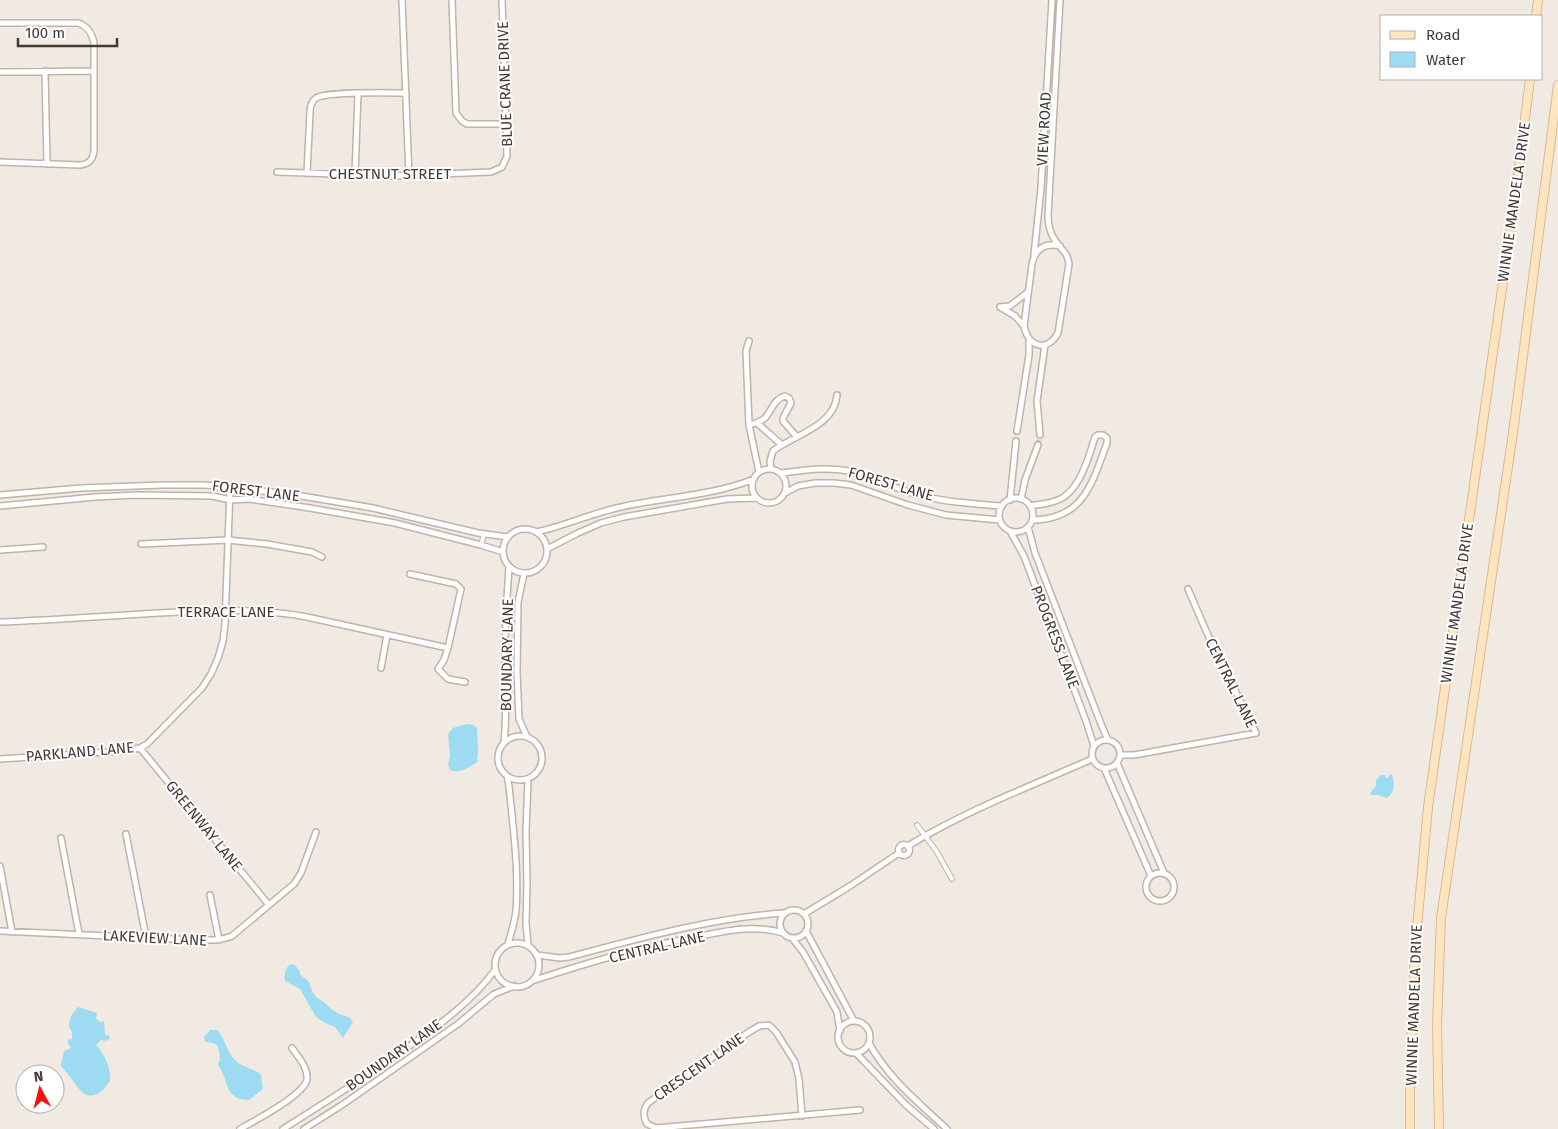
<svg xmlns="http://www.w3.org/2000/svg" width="1558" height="1129" font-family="'Fira Sans',sans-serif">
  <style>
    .water { fill: #9cdbf1 }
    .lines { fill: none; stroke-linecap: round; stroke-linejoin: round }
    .minor-tunnel { stroke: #cec7bf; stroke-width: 5; stroke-dasharray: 5 2.5; stroke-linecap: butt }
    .pedestrian-casing { stroke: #c0b3a8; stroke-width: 6 }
    .minor-casing { stroke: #c0b3a8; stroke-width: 8 }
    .secondary-casing { stroke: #d6ba93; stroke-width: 10 }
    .pedestrian { stroke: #fff; stroke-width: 4 }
    .minor { stroke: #fff; stroke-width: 5 }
    .secondary { stroke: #ffe5bf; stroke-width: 8 }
    .labels { text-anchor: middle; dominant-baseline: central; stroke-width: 4; stroke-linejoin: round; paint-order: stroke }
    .street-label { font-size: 15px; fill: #433a33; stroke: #fff }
  </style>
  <rect width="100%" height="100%" fill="#f1eae2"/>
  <path class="water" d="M 467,724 L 474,725 L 477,728 L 478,751 L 477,762 C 468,768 460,774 450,770 L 448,764 L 450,756 L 448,734 L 453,728 Z
    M 1390,774 L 1392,775 C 1395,784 1395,793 1386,798 L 1378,795 L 1371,795 L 1370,793 L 1376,786 L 1376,780 L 1381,775 L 1385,775 L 1386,778 L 1388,778 Z
    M 294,964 L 299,970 L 301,976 C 313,982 308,985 314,994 C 319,1001 321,999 326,1004 C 333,1011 339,1015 349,1017 L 353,1022 L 343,1038 L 335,1027 L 325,1023 L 316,1017 L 300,989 L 285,981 C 284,974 285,970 289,965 Z
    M 78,1007 L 97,1013 L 96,1019 L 101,1022 L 104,1021 L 105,1034 L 109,1036 L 110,1039 L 105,1041 L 101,1040 L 96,1045 C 105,1054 111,1069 110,1081 C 107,1085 103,1090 99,1093 C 85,1102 78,1087 71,1078 C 68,1074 64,1070 61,1066 L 64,1051 L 69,1049 L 71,1047 L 68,1044 L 68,1040 L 72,1039 L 72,1032 L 69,1026 L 71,1016 Z
    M 210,1030 L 217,1030 C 226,1039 226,1052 236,1061 C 243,1068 254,1068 261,1075 L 263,1089 L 249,1100 C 224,1100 229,1080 218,1065 L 220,1059 L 218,1046 L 213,1043 L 205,1042 L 204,1037 Z"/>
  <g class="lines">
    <path class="minor-tunnel" d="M 1038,445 L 1040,435"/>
    <g class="pedestrian-casing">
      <path id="pedestrian" d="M 481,545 L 484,534
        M 917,825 L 937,852 L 952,879"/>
    </g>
    <g class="minor-casing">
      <path id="minor" d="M 402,0 L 409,176
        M 452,0 L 456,113 L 462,121 L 467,124 L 506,124
        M 0,23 L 78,23 C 88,26 92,33 94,43 L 94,151 C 93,160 89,164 80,165 L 0,162
        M 45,71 L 47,164
        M 0,72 L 94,71
        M 277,172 L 391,176 L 491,172 L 502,167 L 507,156 L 502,0
        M 307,173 L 310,112 C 310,106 312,101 316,98 C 329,91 389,93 406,93
        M 355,175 L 358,93
        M 1060,246 C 1045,242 1035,249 1032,264 L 1024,326 C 1028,347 1047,353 1058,333 L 1069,264 C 1067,250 1061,251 1055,240 C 1050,233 1048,224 1048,216 L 1060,0
        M 1034,255 L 1041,188 L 1052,0
        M 1000,307 L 1010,306 L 1028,292
        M 1000,307 L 1015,316 L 1024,326
        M 749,341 L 746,351 L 749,425 L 759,472
        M 757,423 L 782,445
        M 749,425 C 754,424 760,422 765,418 C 772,410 774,399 785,396 L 789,398 L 791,403 L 783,418 L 783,421 L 797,437
        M 1017,431 L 1029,355 L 1029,340
        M 1040,435 L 1037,401 L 1045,345
        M 771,469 L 770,461 L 773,451 C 794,435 835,426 837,395
        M752 486a17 17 0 1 1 34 0a17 17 0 1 1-34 0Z
        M 781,473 C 805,470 829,466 853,472 C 875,478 896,489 918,495 C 945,502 974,504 1002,506
        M 785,493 L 798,486 L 815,483 L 834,483 L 851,485 L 908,505 L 946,515 L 1000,520
        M 0,495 L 81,488 L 162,485 L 205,485 L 290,494 L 373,508 L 478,533 L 508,537
        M999 515a17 17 0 1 1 34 0a17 17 0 1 1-34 0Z
        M 1021,499 L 1025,480 L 1038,445
        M 1010,500 L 1016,441
        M 0,506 L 95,497 L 137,495 L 213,496 L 230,500 L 249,499 L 310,508 L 395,523 L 481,545 L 503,552
        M 1030,506 C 1039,504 1049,504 1058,500 C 1079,492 1089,457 1095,437 L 1098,435 L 1103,435 L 1107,438 L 1107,443 C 1092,483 1084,519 1033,520
        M 1028,527 L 1035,553 L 1101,724 L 1108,740
        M503 551a22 22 0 1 1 44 0a22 22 0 1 1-44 0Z
        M 1010,531 L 1024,556 L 1086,721 L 1094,746
        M 536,532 C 565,526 592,513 621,507 C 665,497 712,496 754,479
        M 141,544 L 228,540 L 267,544 L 312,552 L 322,557
        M 547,549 L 578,533 L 601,523 L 624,517 L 727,499 L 757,498
        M 0,550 L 43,547
        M 410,574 L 456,584 L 461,589 L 448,648 L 444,660 L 438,669 L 448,679 L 465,682
        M 524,574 L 518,602 L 517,672 L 519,719 L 527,737
        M 0,622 C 53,620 106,616 159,613 C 209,610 258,608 307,617 L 448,648
        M 381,668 L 387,635
        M498 758a22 22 0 1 1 44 0a22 22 0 1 1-44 0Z
        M1092 754a14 14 0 1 1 28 0a14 14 0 1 1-28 0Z
        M 504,742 C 507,716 505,691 505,665 C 504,632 507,600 509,567
        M 140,748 L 269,905
        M 1120,755 L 1134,755 L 1256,733 L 1207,633 L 1188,589
        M 0,759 L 124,751 L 140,748 L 147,744 L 202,688 L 211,674 L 218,658 L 223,641 L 225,624 L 230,489
        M 1117,763 L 1164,873
        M 1104,768 L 1151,876
        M 507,776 L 509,786 C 513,827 519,870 516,910 C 515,922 511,933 508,944
        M 126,834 L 146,937
        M 61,838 L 79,934
        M898.5 850a5.5 5.5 0 1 1 11 0a5.5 5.5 0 1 1-11 0Z
        M 908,846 C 965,811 1031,786 1092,759
        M 0,866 L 12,932
        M1146 887a14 14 0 1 1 28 0a14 14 0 1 1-28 0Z
        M 210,895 L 219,940
        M780 924a14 14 0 1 1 28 0a14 14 0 1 1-28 0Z
        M 804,914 L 850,886 L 899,853
        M 0,931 L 195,940 C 208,940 220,941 232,936 L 294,884 L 301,873 L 316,832
        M 806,931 L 854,1021
        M 792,938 L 803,952 L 837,1012 L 840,1031
        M495 965a22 22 0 1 1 44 0a22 22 0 1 1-44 0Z
        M 528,945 L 526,923 L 527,884 L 526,832 L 528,779
        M 537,955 L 560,958 L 569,957 C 640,938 711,918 784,913
        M 532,981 C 586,963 640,947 696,937 C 726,931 754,924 783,933
        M838 1037a16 16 0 1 1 32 0a16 16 0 1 1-32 0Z
        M 869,1043 C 888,1078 919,1103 947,1129
        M 856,1053 L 906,1105 L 934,1129
        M 802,1116 L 799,1079 L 795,1062 L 776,1032 L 769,1025 L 759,1026 L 746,1034 L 648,1103 C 643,1109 643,1117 647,1124 L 656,1128 L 860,1110
        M 240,1129 C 254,1121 305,1095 307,1079 C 308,1067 298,1057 292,1048
        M 283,1129 C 323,1104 362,1079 401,1052 C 435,1028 470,1004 495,970
        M 304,1129 L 342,1105 L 408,1059 L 458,1024 L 494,994 L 514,986"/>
    </g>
    <g class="secondary-casing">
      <path id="secondary" d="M 1536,16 L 1538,0
        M 1410,1129 L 1410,1075 L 1415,949 L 1428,807 L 1514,205 L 1530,79
        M 1439,1129 L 1437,1025 L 1441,918 L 1513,433 L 1558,85"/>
    </g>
    <use href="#pedestrian" class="pedestrian"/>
    <use href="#minor" class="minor"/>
    <use href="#secondary" class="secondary"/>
  </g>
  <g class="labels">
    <g class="street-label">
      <text transform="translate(505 84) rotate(-92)">BLUE CRANE DRIVE</text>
      <text transform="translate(1044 129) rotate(-87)">VIEW ROAD</text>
      <text x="390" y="174">CHESTNUT STREET</text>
      <text transform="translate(1514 202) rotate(-82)">WINNIE MANDELA DRIVE</text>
      <text transform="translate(891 484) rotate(16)">FOREST LANE</text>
      <text transform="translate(256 491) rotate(7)">FOREST LANE</text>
      <text transform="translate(1457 603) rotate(-82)">WINNIE MANDELA DRIVE</text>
      <text x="226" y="612">TERRACE LANE</text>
      <text transform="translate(1055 637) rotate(69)">PROGRESS LANE</text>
      <text transform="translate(507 655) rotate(-89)">BOUNDARY LANE</text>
      <text transform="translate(1231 683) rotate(64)">CENTRAL LANE</text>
      <text transform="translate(80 752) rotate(-5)">PARKLAND LANE</text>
      <text transform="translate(204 826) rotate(51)">GREENWAY LANE</text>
      <text transform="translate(155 938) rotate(3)">LAKEVIEW LANE</text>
      <text transform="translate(657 947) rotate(-13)">CENTRAL LANE</text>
      <text transform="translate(1414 1005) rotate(-88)">WINNIE MANDELA DRIVE</text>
      <text transform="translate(394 1055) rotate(-35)">BOUNDARY LANE</text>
      <text transform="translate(699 1067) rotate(-35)">CRESCENT LANE</text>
    </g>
  </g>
  <rect x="1380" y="15" width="162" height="65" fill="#ffffff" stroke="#b4b0ad"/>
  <rect x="1390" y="31" width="25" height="8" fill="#ffe5bf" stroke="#b4b0ad"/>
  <text x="1426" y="40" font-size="15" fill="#433a33">Road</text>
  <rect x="1390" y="52" width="25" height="15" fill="#9cdbf1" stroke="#b4b0ad"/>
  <text x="1426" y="65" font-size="15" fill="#433a33">Water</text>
  <g transform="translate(40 1089) rotate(353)"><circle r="24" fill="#ffffff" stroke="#b4b0ad"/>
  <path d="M0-4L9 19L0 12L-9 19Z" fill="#fd0d0f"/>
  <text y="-8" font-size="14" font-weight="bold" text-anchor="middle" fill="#433a33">N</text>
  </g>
  <path d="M18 38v8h99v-8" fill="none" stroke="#433a33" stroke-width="2.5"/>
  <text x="25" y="38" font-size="15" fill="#433a33" stroke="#ffffff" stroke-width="4" paint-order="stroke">100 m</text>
</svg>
